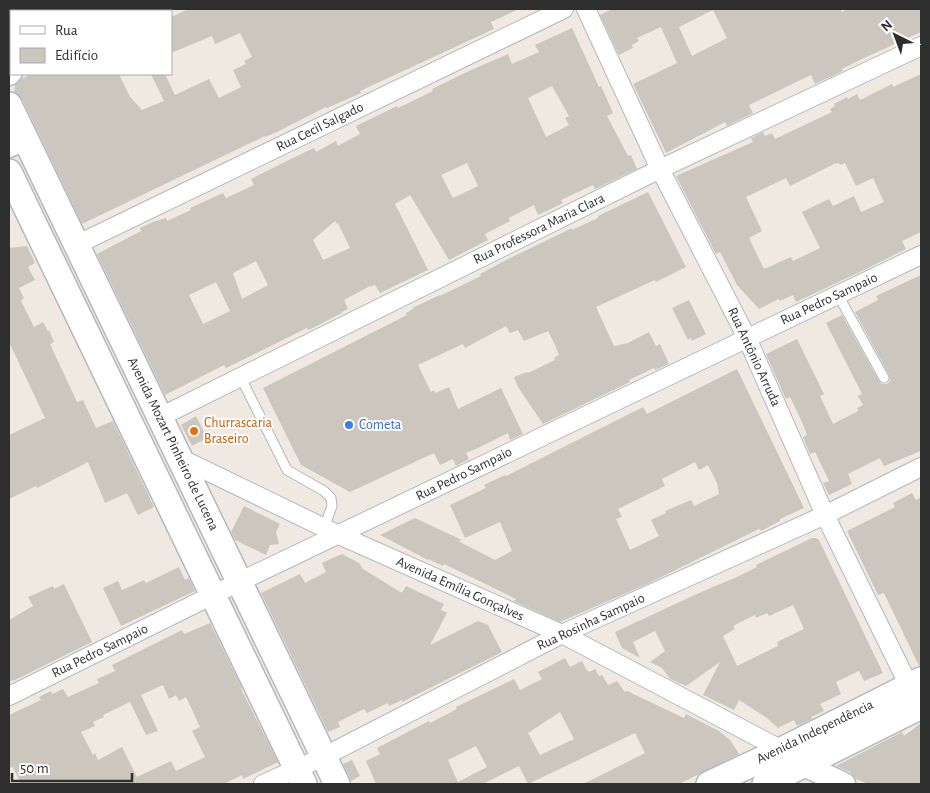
<svg xmlns="http://www.w3.org/2000/svg" width="930" height="793" font-family="'Alegreya Sans',sans-serif">
  <style>
    .building { fill: #cbc7bf; fill-rule: evenodd }
    .lines { fill: none; stroke-linecap: round; stroke-linejoin: round }
    .service-casing { stroke: #b4b7c1; stroke-width: 11 }
    .minor-casing { stroke: #b4b7c1; stroke-width: 20 }
    .tertiary-casing { stroke: #b4b7c1; stroke-width: 25 }
    .secondary-casing { stroke: #b4b7c1; stroke-width: 28 }
    .service { stroke: #fff; stroke-width: 9 }
    .minor { stroke: #fff; stroke-width: 18 }
    .tertiary { stroke: #fff; stroke-width: 22 }
    .secondary { stroke: #fff; stroke-width: 25 }
    .shop-dot { fill: #3f7fe0; stroke: #fff; stroke-width: 2 }
    .food-dot { fill: #e8710a; stroke: #fff; stroke-width: 2 }
    .labels { text-anchor: middle; dominant-baseline: central; stroke-width: 4; stroke-linejoin: round; paint-order: stroke }
    .street-label { font-size: 14px; fill: #2e2e2e; stroke: #fff }
    .food-label { font-size: 14px; fill: #c56008; stroke: #fff; text-anchor: start }
    .shop-label { font-size: 14px; fill: #366cbe; stroke: #fff; text-anchor: start }
  </style>
  <rect width="100%" height="100%" fill="#efe9e1"/>
  <path class="building" d="M 189,9 L 519,9 L 491,22 L 494,29 L 360,91 L 361,93 L 327,108 L 326,107 L 279,131 L 265,137 L 265,136 L 82,224 L 22,99 L 14,92 L 15,85 L 21,79 L 32,74 L 119,74 L 130,97 L 142,110 L 164,101 L 151,74 L 165,74 L 175,95 L 209,79 L 219,98 L 241,87 L 233,70 L 246,64 L 244,61 L 252,57 L 240,33 L 215,44 L 212,36 L 171,53 L 171,17 Z
    M 612,9 L 840,9 L 842,12 L 848,9 L 921,9 L 921,32 L 862,59 L 842,69 L 843,71 L 815,84 L 811,75 L 786,87 L 749,105 L 753,113 L 727,126 L 725,122 L 666,153 L 633,84 L 677,63 L 661,27 L 637,38 L 639,41 L 632,45 L 633,48 L 619,55 L 600,15 ZM 713,10 L 727,38 L 692,56 L 679,27 Z
    M 572,28 L 599,87 L 601,86 L 613,113 L 607,116 L 628,156 L 631,155 L 637,169 L 595,189 L 593,185 L 561,200 L 563,203 L 538,215 L 534,205 L 509,218 L 510,221 L 485,234 L 488,240 L 449,260 L 410,195 L 395,204 L 428,270 L 380,293 L 375,285 L 370,287 L 370,286 L 344,300 L 348,309 L 342,312 L 342,313 L 313,328 L 308,330 L 307,328 L 226,368 L 224,365 L 165,395 L 97,254 L 141,231 L 140,228 L 153,222 L 166,218 L 167,221 L 191,210 L 190,208 L 223,193 L 226,198 L 254,185 L 251,179 L 299,155 L 314,148 L 316,152 L 336,141 L 338,146 L 360,134 L 356,126 L 397,106 L 398,108 L 433,91 L 432,89 L 471,70 L 508,54 L 512,64 L 539,52 L 535,45 ZM 552,86 L 569,116 L 565,118 L 569,125 L 546,137 L 528,98 ZM 467,163 L 478,186 L 453,198 L 441,175 ZM 335,221 L 337,224 L 338,223 L 350,248 L 323,260 L 313,240 ZM 256,261 L 268,285 L 242,299 L 233,273 ZM 216,282 L 230,311 L 203,324 L 189,295 Z
    M 921,74 L 921,232 L 902,241 L 906,249 L 864,270 L 796,302 L 793,295 L 780,301 L 778,299 L 759,309 L 737,285 L 720,252 L 716,254 L 676,176 L 753,142 L 751,138 L 763,132 L 765,136 L 772,133 L 775,139 L 832,112 L 830,109 L 835,106 L 834,104 L 847,97 L 848,99 L 857,94 L 860,100 L 892,84 L 893,87 ZM 836,163 L 836,164 L 839,163 L 840,165 L 845,163 L 856,186 L 873,178 L 884,202 L 861,212 L 854,196 L 833,206 L 829,199 L 802,212 L 820,248 L 793,261 L 791,257 L 764,269 L 749,238 L 762,231 L 746,197 L 786,178 L 790,186 Z
    M 648,192 L 686,267 L 656,282 L 655,280 L 596,307 L 614,346 L 628,343 L 649,332 L 656,346 L 660,344 L 669,364 L 655,370 L 654,368 L 629,380 L 630,382 L 543,424 L 518,387 L 514,377 L 527,372 L 528,373 L 555,360 L 554,358 L 559,355 L 555,345 L 548,331 L 524,341 L 518,330 L 510,333 L 506,326 L 465,348 L 463,344 L 418,365 L 431,392 L 434,390 L 435,393 L 449,387 L 458,409 L 501,388 L 523,434 L 510,440 L 508,433 L 478,448 L 466,453 L 469,459 L 456,466 L 453,459 L 440,465 L 434,453 L 350,492 L 301,465 L 263,388 L 407,315 L 406,313 L 413,309 L 412,308 L 440,295 L 440,296 L 481,276 L 480,274 L 506,260 L 572,228 L 572,230 L 598,218 L 598,216 Z
    M 27,246 L 35,263 L 28,267 L 35,280 L 19,288 L 24,298 L 21,301 L 34,327 L 43,322 L 48,331 L 49,330 L 54,342 L 50,344 L 77,402 L 83,400 L 96,428 L 113,421 L 154,507 L 138,515 L 127,493 L 105,503 L 88,462 L 37,488 L 36,486 L 9,499 L 9,435 L 45,418 L 9,342 L 9,248 Z
    M 921,275 L 921,451 L 884,466 L 880,458 L 848,474 L 852,484 L 829,495 L 823,483 L 829,481 L 815,452 L 810,454 L 803,437 L 807,435 L 802,422 L 790,397 L 786,399 L 766,354 L 797,339 L 824,394 L 820,396 L 833,424 L 858,411 L 857,408 L 863,405 L 858,396 L 862,394 L 826,323 L 842,315 L 879,381 L 881,384 L 887,384 L 890,381 L 889,375 L 855,312 L 878,300 L 876,296 Z
    M 689,300 L 706,334 L 692,341 L 691,338 L 688,340 L 672,308 Z
    M 737,369 L 804,508 L 780,519 L 780,521 L 761,531 L 759,529 L 647,584 L 560,622 L 514,601 L 516,599 L 498,590 L 444,564 L 443,566 L 428,559 L 428,560 L 380,535 L 415,518 L 462,540 L 458,541 L 495,560 L 512,551 L 500,522 L 465,538 L 450,505 L 486,488 L 484,485 L 505,475 L 506,476 L 643,407 L 647,414 ZM 695,462 L 699,470 L 708,465 L 717,483 L 719,494 L 694,506 L 691,500 L 665,511 L 666,513 L 651,520 L 659,536 L 630,550 L 616,519 L 622,517 L 618,509 L 665,486 L 662,479 Z
    M 196,416 L 207,438 L 192,446 L 181,425 Z
    M 912,493 L 916,500 L 921,497 L 921,666 L 919,666 L 884,593 L 878,595 L 847,531 L 895,507 L 893,503 Z
    M 244,506 L 280,524 L 276,532 L 279,544 L 270,545 L 266,555 L 235,540 L 231,532 Z
    M 812,538 L 816,538 L 819,540 L 883,673 L 864,681 L 859,671 L 836,682 L 841,694 L 820,704 L 824,711 L 811,717 L 812,719 L 797,726 L 794,720 L 778,728 L 767,718 L 739,700 L 734,710 L 703,695 L 720,662 L 686,686 L 670,679 L 662,668 L 650,662 L 665,651 L 655,631 L 633,642 L 640,658 L 622,648 L 615,632 L 699,593 L 737,577 L 757,567 L 756,565 ZM 793,605 L 804,629 L 777,642 L 778,646 L 737,666 L 723,636 L 735,629 L 733,626 L 755,615 L 756,618 L 767,613 L 769,616 Z
    M 342,554 L 359,563 L 363,569 L 402,593 L 406,586 L 444,604 L 441,610 L 447,613 L 430,645 L 478,621 L 488,625 L 502,652 L 402,702 L 402,700 L 389,706 L 388,703 L 367,713 L 364,709 L 338,722 L 340,727 L 328,732 L 261,593 L 300,574 L 305,583 L 326,572 L 322,563 Z
    M 179,567 L 185,580 L 189,578 L 195,591 L 121,626 L 103,588 L 118,581 L 122,590 L 144,580 L 146,583 Z
    M 64,584 L 92,642 L 13,681 L 13,680 L 9,682 L 9,620 L 33,606 L 28,597 L 53,586 L 54,589 Z
    M 210,623 L 242,688 L 241,689 L 278,762 L 243,779 L 242,775 L 224,784 L 21,784 L 13,767 L 9,768 L 9,715 L 41,700 L 39,697 L 51,691 L 52,694 L 63,689 L 68,697 L 99,683 L 97,679 L 115,671 L 112,665 L 182,630 L 184,634 ZM 163,685 L 169,699 L 176,695 L 179,701 L 186,697 L 200,727 L 192,731 L 205,757 L 176,771 L 171,761 L 137,777 L 122,747 L 98,760 L 95,753 L 93,755 L 81,732 L 95,726 L 93,722 L 104,717 L 103,715 L 130,702 L 146,735 L 158,731 L 141,695 Z
    M 565,658 L 570,667 L 582,661 L 587,671 L 588,670 L 589,672 L 595,669 L 599,676 L 602,675 L 608,685 L 617,681 L 625,692 L 627,691 L 684,718 L 686,714 L 719,731 L 730,740 L 739,754 L 679,784 L 583,784 L 645,753 L 635,733 L 528,784 L 519,766 L 483,784 L 376,784 L 366,761 L 380,754 L 377,748 L 429,721 L 430,723 L 457,709 L 456,707 L 514,679 L 520,690 L 542,679 L 538,672 ZM 560,712 L 574,739 L 540,755 L 528,733 ZM 476,746 L 487,767 L 458,782 L 448,760 Z
    M 921,723 L 921,784 L 868,784 L 856,779 L 850,772 L 836,766 L 902,732 L 904,736 Z
    M 352,760 L 360,776 L 351,781 L 343,764 Z"/>
  <g class="lines">
    <g class="service-casing">
      <path id="service" d="M 838,295 L 884,378
        M 241,378 L 287,470 L 324,491 L 331,498 L 332,506 L 324,528"/>
    </g>
    <g class="minor-casing">
      <path id="minor" d="M 586,9 L 660,169 L 747,338 L 825,515 L 914,696
        M 76,245 L 564,9
        M 160,417 L 660,169 L 921,46
        M 180,458 L 339,535 L 562,634 L 782,750
        M 9,696 L 239,582 L 921,255
        M 263,784 L 323,757 L 562,634 L 825,515 L 921,467"/>
    </g>
    <g class="tertiary-casing">
      <path id="tertiary" d="M 94,11 L 99,9
        M 137,11 L 143,9
        M 9,53 L 11,52
        M 9,74 L 11,72
        M 9,146 L 25,139
        M 792,757 L 804,765 L 844,784"/>
    </g>
    <g class="secondary-casing">
      <path id="secondary" d="M 9,105 L 337,784
        M 9,172 L 304,784
        M 709,784 L 782,750 L 921,680
        M 765,784 L 921,706"/>
    </g>
    <use href="#service" class="service"/>
    <use href="#minor" class="minor"/>
    <use href="#tertiary" class="tertiary"/>
    <use href="#secondary" class="secondary"/>
  </g>
  <circle class="shop-dot" cx="349" cy="425" r="5"/>
  <circle class="food-dot" cx="194" cy="431" r="5"/>
  <g class="labels">
    <g class="street-label">
      <text transform="translate(320 127) rotate(-26)">Rua Cecil Salgado</text>
      <text transform="translate(539 229) rotate(-26)">Rua Professora Maria Clara</text>
      <text transform="translate(829 299) rotate(-25)">Rua Pedro Sampaio</text>
      <text transform="translate(754 357) rotate(65)">Rua Antônio Arruda</text>
      <text transform="translate(173 444) rotate(64)">Avenida Mozart Pinheiro de Lucena</text>
      <text transform="translate(464 474) rotate(-26)">Rua Pedro Sampaio</text>
      <text transform="translate(460 589) rotate(24)">Avenida Emília Gonçalves</text>
      <text transform="translate(591 622) rotate(-25)">Rua Rosinha Sampaio</text>
      <text transform="translate(100 651) rotate(-26)">Rua Pedro Sampaio</text>
      <text transform="translate(815 732) rotate(-26)">Avenida Independência</text>
    </g>
    <g class="food-label">
      <text x="204" y="423">Churrascaria<tspan x="204" dy="16">Braseiro</tspan></text>
    </g>
    <g class="shop-label">
      <text x="359" y="425">Cometa</text>
    </g>
  </g>
  <rect width="930" height="793" fill="none" stroke="#2e2e2e" stroke-width="20"/>
  <rect x="10" y="10" width="162" height="65" fill="#ffffff" stroke="#ababab"/>
  <rect x="20" y="26" width="25" height="8" fill="#ffffff" stroke="#ababab"/>
  <text x="55" y="35" font-size="15" fill="#2e2e2e">Rua</text>
  <rect x="20" y="48" width="25" height="15" fill="#cbc7bf" stroke="#ababab"/>
  <text x="55" y="60" font-size="15" fill="#2e2e2e">Edifício</text>
  <g transform="translate(895 35) rotate(318)" stroke="#ffffff" stroke-width="4" paint-order="stroke">
  <path d="M0-4L9 19L0 12L-9 19Z" fill="#2e2e2e"/>
  <text y="-8" font-size="14" font-weight="bold" text-anchor="middle" fill="#2e2e2e">N</text>
  </g>
  <path d="M12 773v8h120v-8" fill="none" stroke="#2e2e2e" stroke-width="2.5"/>
  <text x="20" y="773" font-size="15" fill="#2e2e2e" stroke="#ffffff" stroke-width="4" paint-order="stroke">50 m</text>
</svg>
